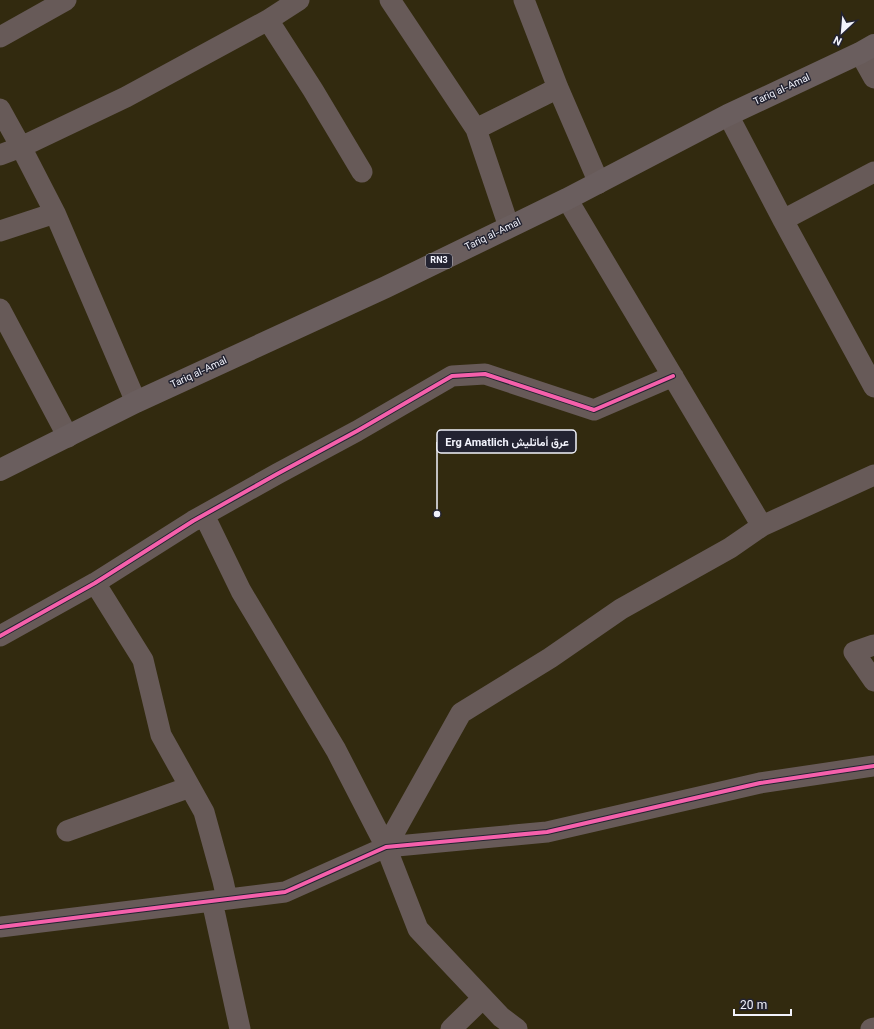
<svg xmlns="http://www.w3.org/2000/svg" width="874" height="1029" font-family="Georgia,Vazirmatn,serif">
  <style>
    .sand { fill: #322a0f }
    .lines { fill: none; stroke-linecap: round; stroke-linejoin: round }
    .minor { stroke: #675a58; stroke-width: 21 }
    .trunk { stroke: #6a5e5e; stroke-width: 22 }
    .cycleway-casing { stroke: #232331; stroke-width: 6 }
    .cycleway { stroke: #f560ab; stroke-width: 4 }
    .labels { text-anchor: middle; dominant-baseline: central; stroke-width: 3; stroke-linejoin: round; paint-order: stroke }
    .shield { fill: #232331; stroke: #b4b5bf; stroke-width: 1 }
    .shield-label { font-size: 9px; font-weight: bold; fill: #f2f3fc }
    .street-label { font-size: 10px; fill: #f2f3fc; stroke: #232331 }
    .leader { fill: none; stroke: #f2f3fc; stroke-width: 1.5 }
    .callout-dot { fill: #f2f3fc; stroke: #232331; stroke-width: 1.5 }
    .callout { fill: #232331; stroke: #f2f3fc; stroke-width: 1.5 }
    .callout-label { font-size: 11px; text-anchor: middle; font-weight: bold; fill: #f2f3fc }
  </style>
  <rect width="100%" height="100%" fill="#26262e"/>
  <path class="sand" d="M 0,0 L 874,0 L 874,1029 L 0,1029 Z"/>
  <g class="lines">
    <path class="minor" d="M 390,0 L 476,129 L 509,227
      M 524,0 L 558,88 L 599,183
      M 268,20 L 313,90 L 362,172
      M 0,37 L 66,0
      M 860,53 L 874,78
      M 0,109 L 21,147 L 55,213 L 136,402
      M 728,115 L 783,220 L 874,387
      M 476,129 L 558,88
      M 0,155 L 21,147 L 126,97 L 268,20 L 299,0
      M 567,199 L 762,526 L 874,475
      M 783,220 L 874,172
      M 0,231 L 55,213
      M 0,309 L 68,437
      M 204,515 L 241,591 L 336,750 L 386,847 L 418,929 L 501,1017 L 517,1029
      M 95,583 L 143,660 L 161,735 L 204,812 L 223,881 L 227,899
      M 0,636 L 95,583 L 193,521 L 277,474 L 357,431 L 452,376 L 485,374 L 594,410 L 673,376
      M 874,645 L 854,652 L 874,681
      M 67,831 L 190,787
      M 386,847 L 461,713 L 550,658 L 621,609 L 730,548 L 762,526
      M 212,901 L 240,1029
      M 0,927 L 285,892 L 386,847 L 547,832 L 760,783 L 874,766
      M 451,1029 L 483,998
      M 871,1029 L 874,1028"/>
    <path class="trunk" d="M 0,470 L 136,402 L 386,287 L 567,199 L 728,115 L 860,53 L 874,45"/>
    <g class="cycleway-casing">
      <path id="cycleway" d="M 0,636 L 95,583 L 193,521 L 277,474 L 357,431 L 452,376 L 485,374 L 594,410 L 673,376
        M 0,927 L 285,892 L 386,847 L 547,832 L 760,783 L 874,766"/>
    </g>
    <use href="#cycleway" class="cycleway"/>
  </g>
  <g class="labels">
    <rect class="shield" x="426" y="254" width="26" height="14" rx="3"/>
    <g class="shield-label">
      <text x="439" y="261">RN3</text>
    </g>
    <g class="street-label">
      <text transform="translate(782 90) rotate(-25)">Tariq al-Amal</text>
      <text transform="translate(493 235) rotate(-26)">Tariq al-Amal</text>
      <text transform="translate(199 373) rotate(-25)">Tariq al-Amal</text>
    </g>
  </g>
  <path class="leader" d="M437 514L437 442"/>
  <circle class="callout-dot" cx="437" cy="514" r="4"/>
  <rect class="callout" x="437" y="430" width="139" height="23" rx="4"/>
  <g class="callout-label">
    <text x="507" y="446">Erg Amatlich عرق أماتليش</text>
  </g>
  <g transform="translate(842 32) rotate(206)" stroke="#232331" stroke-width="3" paint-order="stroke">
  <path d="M0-3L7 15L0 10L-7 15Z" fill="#f2f3fc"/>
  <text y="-6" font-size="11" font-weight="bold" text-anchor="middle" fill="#f2f3fc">N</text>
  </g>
  <path d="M734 1009v6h57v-6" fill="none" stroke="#f2f3fc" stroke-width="2"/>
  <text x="740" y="1009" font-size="12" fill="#f2f3fc" stroke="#232331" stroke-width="3" paint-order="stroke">20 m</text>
</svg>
